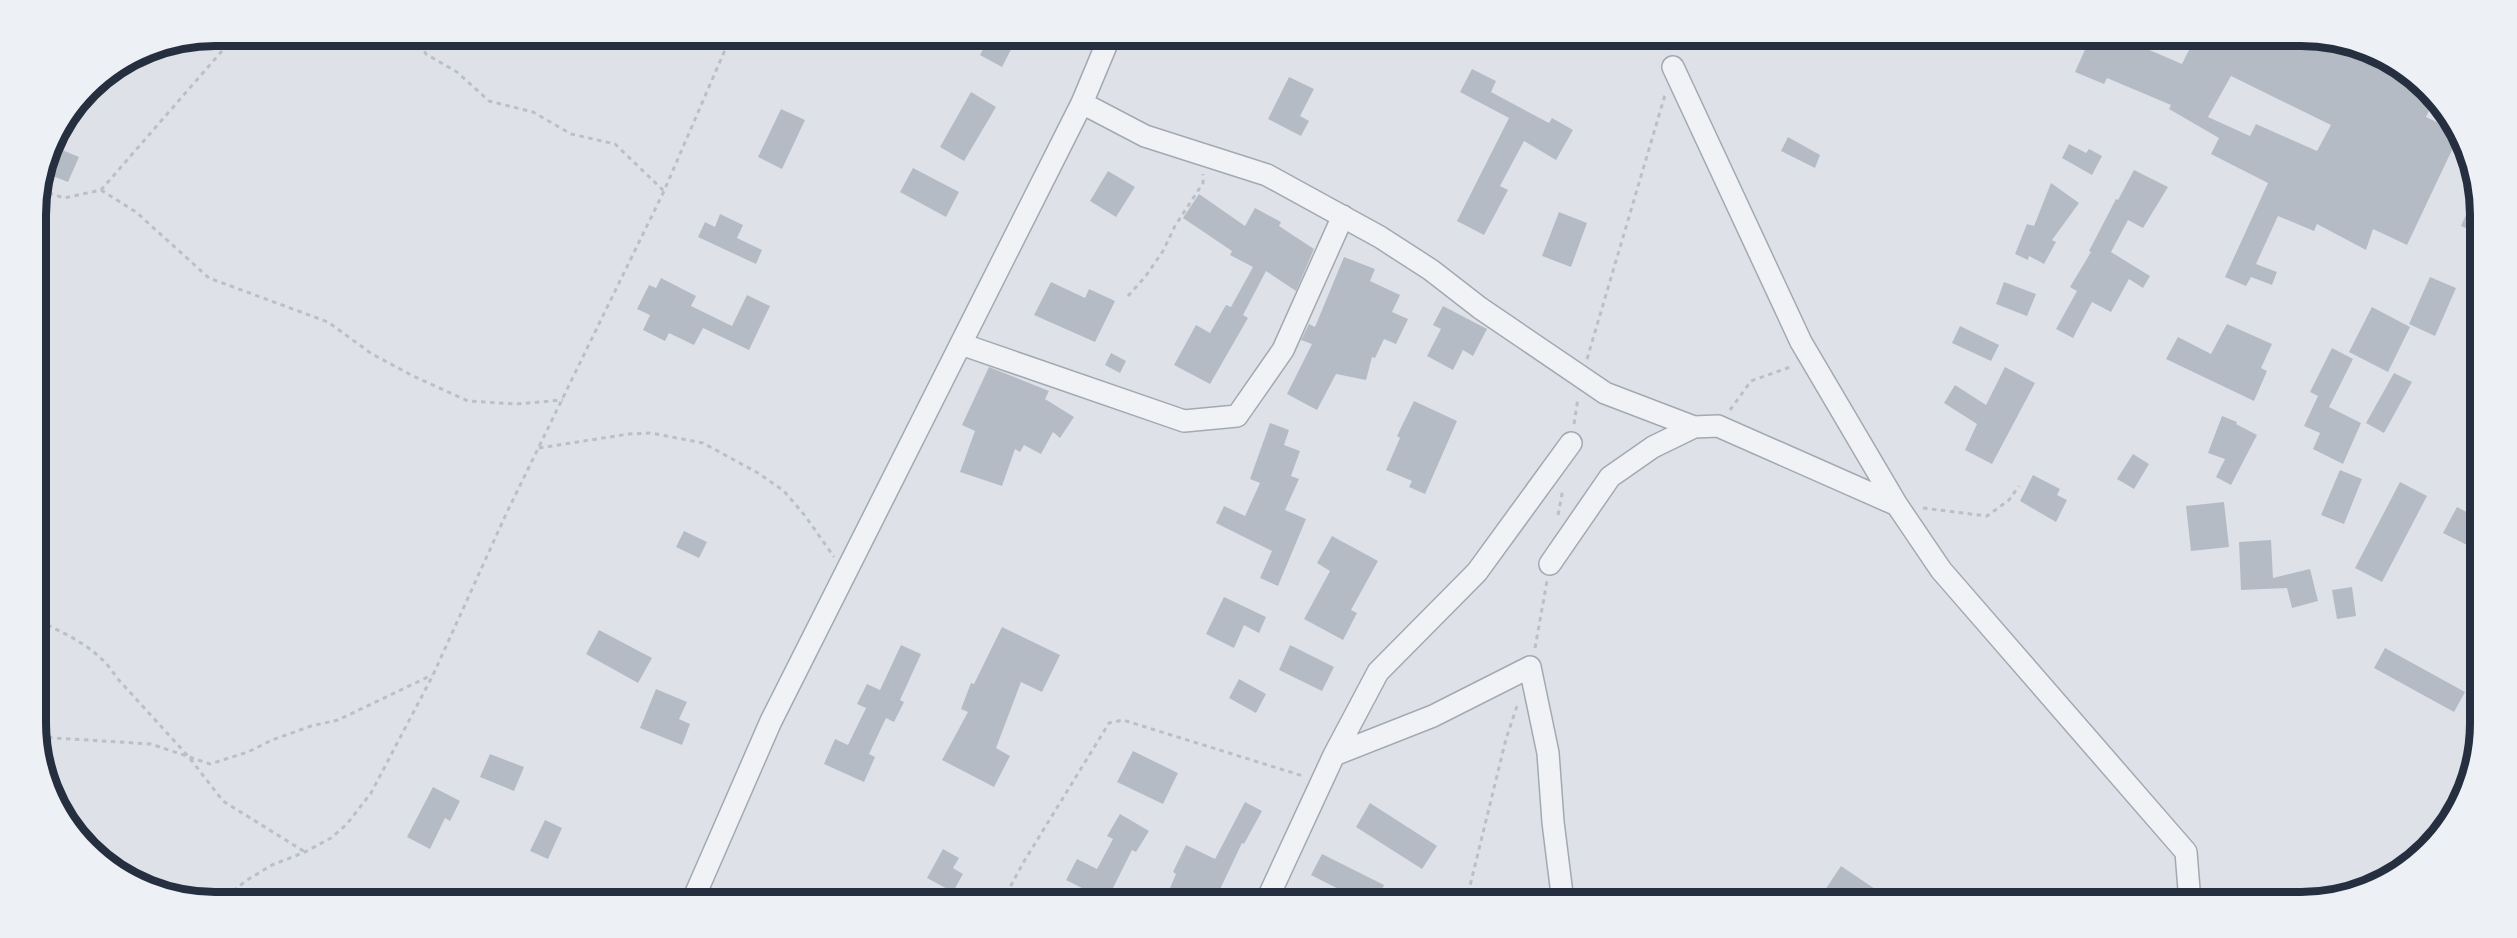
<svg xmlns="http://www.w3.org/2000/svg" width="2517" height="938" font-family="Raleway,sans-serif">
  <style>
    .building { fill: #b5bbc5; fill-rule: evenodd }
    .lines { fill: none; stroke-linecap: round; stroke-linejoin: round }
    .street-casing { stroke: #a3a9b2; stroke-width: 24 }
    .path { stroke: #bbbfc6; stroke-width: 3; stroke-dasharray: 4.5 4.5; stroke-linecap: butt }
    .street { stroke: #f0f2f6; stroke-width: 21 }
    .rim { fill: none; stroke: #262f3f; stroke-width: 8 }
  </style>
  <rect width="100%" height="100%" fill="#dee2e8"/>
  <path class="building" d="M 990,36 L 1018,36 L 1002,67 L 980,55 Z
    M 2091,36 L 2154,36 L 2147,49 L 2182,64 L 2196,36 L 2301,36 L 2359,45 L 2436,97 L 2426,117 L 2460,133 L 2407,245 L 2373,229 L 2366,250 L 2317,224 L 2314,231 L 2278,216 L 2256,264 L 2277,272 L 2272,285 L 2251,277 L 2246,286 L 2225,277 L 2268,183 L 2211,154 L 2219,138 L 2169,109 L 2171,105 L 2107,78 L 2104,84 L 2075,72 ZM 2231,76 L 2331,125 L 2317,151 L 2256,124 L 2250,136 L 2208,117 Z
    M 1472,69 L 1496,81 L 1491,92 L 1549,123 L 1552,118 L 1573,130 L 1556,160 L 1524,141 L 1500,186 L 1508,190 L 1484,235 L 1457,221 L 1509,118 L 1460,92 Z
    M 1289,77 L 1314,89 L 1300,116 L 1309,121 L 1301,136 L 1268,119 Z
    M 971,92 L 996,107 L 964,161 L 940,147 Z
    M 781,109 L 805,120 L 782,169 L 758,157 Z
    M 1788,137 L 1820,155 L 1815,168 L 1781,151 Z
    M 2069,144 L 2086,153 L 2089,149 L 2102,156 L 2092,175 L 2062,158 Z
    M 55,147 L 79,157 L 68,182 L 45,173 Z
    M 913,168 L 959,192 L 946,217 L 900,192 Z
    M 2134,170 L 2168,187 L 2143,228 L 2128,220 L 2111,252 L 2150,276 L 2143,288 L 2129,279 L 2111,312 L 2092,302 L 2073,338 L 2056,329 L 2077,291 L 2070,287 L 2091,252 L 2089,251 L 2116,199 L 2118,200 Z
    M 1108,171 L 1135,187 L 1116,217 L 1090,201 Z
    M 2051,183 L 2079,203 L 2052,240 L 2056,242 L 2044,264 L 2029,256 L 2028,260 L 2015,254 L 2027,224 L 2034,226 Z
    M 2478,187 L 2479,192 L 2480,234 L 2461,226 Z
    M 1199,194 L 1245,226 L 1255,208 L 1281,222 L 1279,226 L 1314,249 L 1296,291 L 1266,271 L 1243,315 L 1248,318 L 1210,384 L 1174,365 L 1196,325 L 1210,333 L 1226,305 L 1231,307 L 1253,267 L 1230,255 L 1232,251 L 1183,218 Z
    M 1559,212 L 1587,223 L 1571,267 L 1542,256 Z
    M 720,214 L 743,225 L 737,238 L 762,250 L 756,264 L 698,237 L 705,222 L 715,227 Z
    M 1344,257 L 1375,269 L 1370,281 L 1400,295 L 1392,312 L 1408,319 L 1396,344 L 1384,339 L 1375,358 L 1372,357 L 1366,380 L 1336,374 L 1317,410 L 1287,394 L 1312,344 L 1301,340 L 1309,324 L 1315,327 Z
    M 2430,277 L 2456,288 L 2435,336 L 2409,324 Z
    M 661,278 L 696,296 L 691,306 L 732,326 L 747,295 L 770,306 L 749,350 L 703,328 L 694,345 L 669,333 L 665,341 L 643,330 L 650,315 L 637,309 L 649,285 L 656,288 Z
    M 1051,282 L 1085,298 L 1089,289 L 1115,301 L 1095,342 L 1034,315 Z
    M 2004,282 L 2036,294 L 2027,316 L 1996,304 Z
    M 1443,306 L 1487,329 L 1473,356 L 1463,350 L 1453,370 L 1427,356 L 1441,329 L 1433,325 Z
    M 2372,307 L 2410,327 L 2388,372 L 2349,352 Z
    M 2227,324 L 2272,344 L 2261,368 L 2267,371 L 2254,401 L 2166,359 L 2178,337 L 2211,354 Z
    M 1960,326 L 1999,345 L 1991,361 L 1952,343 Z
    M 2332,348 L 2353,359 L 2329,407 L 2361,423 L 2343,464 L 2313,449 L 2320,433 L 2304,426 L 2318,396 L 2310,392 Z
    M 1111,353 L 1126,361 L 1120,373 L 1105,365 Z
    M 989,367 L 1049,391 L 1045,399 L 1074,417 L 1060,438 L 1053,432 L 1041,454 L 1024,445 L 1020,452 L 1015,449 L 1002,486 L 960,472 L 975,431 L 962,425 Z
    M 2005,367 L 2035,383 L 1992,464 L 1965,450 L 1977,424 L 1944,403 L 1955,385 L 1986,405 Z
    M 2394,373 L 2412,382 L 2384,433 L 2366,423 Z
    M 1414,401 L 1457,421 L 1425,494 L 1409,487 L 1412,481 L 1386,470 L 1400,438 L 1397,436 Z
    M 2222,416 L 2237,422 L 2236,424 L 2257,435 L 2231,485 L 2216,477 L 2225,459 L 2208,453 Z
    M 1270,423 L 1289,430 L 1284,445 L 1300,451 L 1291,476 L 1299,479 L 1285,510 L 1306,519 L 1278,586 L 1260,578 L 1272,551 L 1216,523 L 1224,506 L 1245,516 L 1260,483 L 1250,479 Z
    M 2133,454 L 2149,464 L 2134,489 L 2117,479 Z
    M 2340,470 L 2362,479 L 2344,524 L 2321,515 Z
    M 2033,475 L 2060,489 L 2057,495 L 2067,500 L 2056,522 L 2020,501 Z
    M 2400,482 L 2427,496 L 2382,582 L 2355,568 Z
    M 2224,502 L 2229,547 L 2191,551 L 2186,506 Z
    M 2457,507 L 2480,519 L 2467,545 L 2443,533 Z
    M 684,531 L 707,542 L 699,558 L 676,547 Z
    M 1332,536 L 1378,561 L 1351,610 L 1357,613 L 1343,640 L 1304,619 L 1330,571 L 1317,563 Z
    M 2271,540 L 2273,578 L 2310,569 L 2318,601 L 2292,608 L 2287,588 L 2241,590 L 2239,542 Z
    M 2352,587 L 2356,616 L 2337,619 L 2332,590 Z
    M 1224,597 L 1266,617 L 1259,633 L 1244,625 L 1234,648 L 1206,634 Z
    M 1002,627 L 1060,655 L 1042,692 L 1021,682 L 996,748 L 1010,756 L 994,787 L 942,760 L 968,712 L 961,709 L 971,683 L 974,684 Z
    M 599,630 L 652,658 L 638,683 L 586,654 Z
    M 901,645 L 921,654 L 900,700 L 904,702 L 894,722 L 886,718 L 869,754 L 875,757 L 864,782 L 824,764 L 835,739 L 848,745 L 866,708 L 857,704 L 867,684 L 880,690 Z
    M 1290,645 L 1334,667 L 1322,691 L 1279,670 Z
    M 2385,648 L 2465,692 L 2454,712 L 2374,668 Z
    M 1239,679 L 1266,694 L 1256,713 L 1229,698 Z
    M 656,689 L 687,702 L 679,719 L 690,724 L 682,745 L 640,728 Z
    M 1133,751 L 1178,773 L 1163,804 L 1117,782 Z
    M 490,754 L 524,767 L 514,791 L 480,777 Z
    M 433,787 L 460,801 L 450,821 L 445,818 L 430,849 L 407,837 Z
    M 1245,802 L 1262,811 L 1244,844 L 1242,843 L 1214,902 L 1164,902 L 1176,874 L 1173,872 L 1186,845 L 1215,859 Z
    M 1370,803 L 1437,846 L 1422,869 L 1356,827 Z
    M 1120,814 L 1149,831 L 1136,852 L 1132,850 L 1106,902 L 1094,902 L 1085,897 L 1088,891 L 1066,880 L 1077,859 L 1097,869 L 1113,839 L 1107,836 Z
    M 545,820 L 562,828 L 548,859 L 530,851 Z
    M 943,849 L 959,858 L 953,868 L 963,874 L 953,892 L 927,878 Z
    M 1322,854 L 1384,885 L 1376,902 L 1364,902 L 1311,875 Z
    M 1841,866 L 1878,891 L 1871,902 L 1817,902 Z"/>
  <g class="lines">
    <g class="street-casing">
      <path id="street" d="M 1673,67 L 1801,342 L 1897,505 L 1941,570 L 2186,852 L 2190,902
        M 1082,103 L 1145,136 L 1267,175 L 1380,237 L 1431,270 L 1480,308 L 1605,393 L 1694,427
        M 961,344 L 1184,421 L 1237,416 L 1283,350 L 1343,216
        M 1550,564 L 1610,477 L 1653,447 L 1694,427 L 1718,426 L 1897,505
        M 1334,755 L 1378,672 L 1477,572 L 1571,443
        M 692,902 L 771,721 L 1082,103 L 1110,36
        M 1266,902 L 1334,755 L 1433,716 L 1530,667 L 1548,753 L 1553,822 L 1563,902"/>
    </g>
    <path class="path" d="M 415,36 L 426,54 L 457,72 L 489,101 L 533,112 L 571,134 L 615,144 L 664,191
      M 40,190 L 64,198 L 101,190 L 235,36
      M 101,190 L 136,212 L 209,278 L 328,322 L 372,354 L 413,376 L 468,401 L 516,404 L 563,400
      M 1128,296 L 1145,277 L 1163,251 L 1175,226 L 1203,183 L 1203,174
      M 1587,359 L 1665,95
      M 1730,410 L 1751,381 L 1793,366
      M 1574,424 L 1578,398
      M 539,448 L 629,434 L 651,433 L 703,443 L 758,473 L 784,491 L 806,517 L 834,557
      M 1923,508 L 1987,516 L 2009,500 L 2019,486
      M 1558,515 L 1563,489
      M 39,621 C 70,636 98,648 117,678 L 188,756 L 223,801 L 305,852
      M 1535,648 L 1547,581
      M 39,737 L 151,744 L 210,764 L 248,752 L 272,740 L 311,726 L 338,720 L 432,675
      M 219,902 L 247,880 L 272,865 L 305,852 L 331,838 L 347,824 L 371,793 L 433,675 L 507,512 L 664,191 L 731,36
      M 1002,902 L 1023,863 L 1109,723 L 1123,720 L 1303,776
      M 1466,902 L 1506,739 L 1517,706"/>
    <use href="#street" class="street"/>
  </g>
  <path d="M0 0H2517V938H0ZM215 46H2301A169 169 0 0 1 2470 215V723A169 169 0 0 1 2301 892H215A169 169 0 0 1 46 723V215A169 169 0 0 1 215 46Z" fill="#edf0f5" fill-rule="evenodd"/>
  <path class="rim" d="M215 46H2301A169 169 0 0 1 2470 215V723A169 169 0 0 1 2301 892H215A169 169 0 0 1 46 723V215A169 169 0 0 1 215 46Z"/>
</svg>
